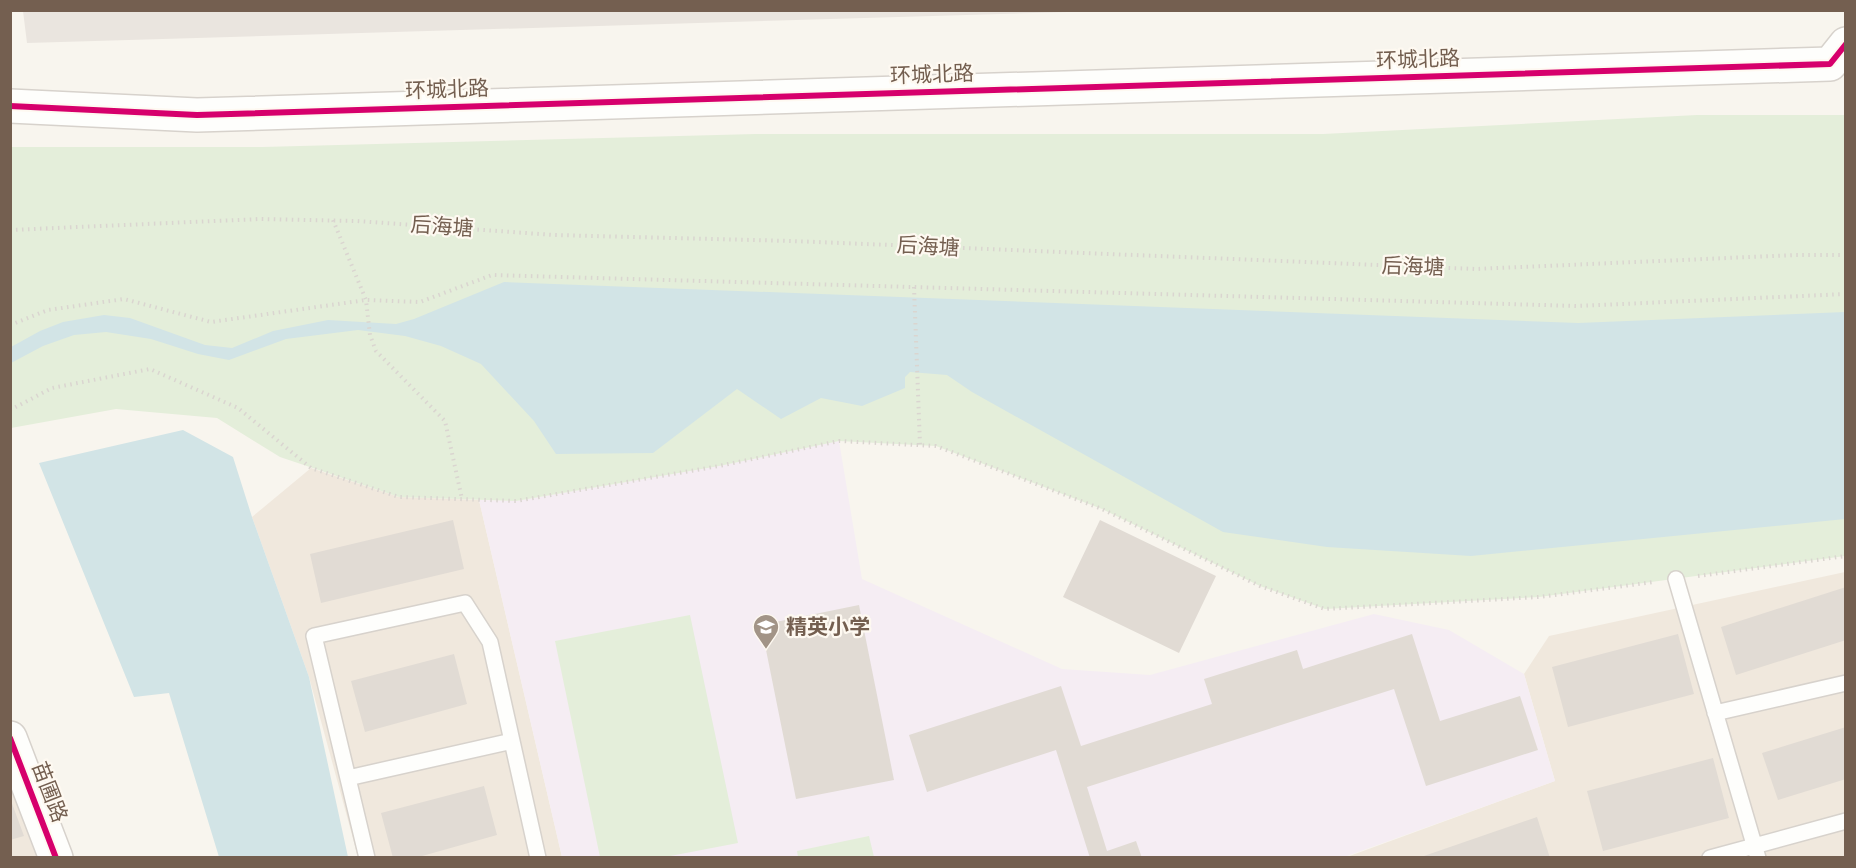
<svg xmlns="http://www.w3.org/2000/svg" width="1856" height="868" font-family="'Varela Round','Noto Sans SC',sans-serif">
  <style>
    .residential { fill: #f0e8dd }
    .industrial { fill: #eae5df }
    .education { fill: #f5edf3 }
    .green { fill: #e4eeda }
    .water { fill: #d2e4e6 }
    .building { fill: #e1dbd4 }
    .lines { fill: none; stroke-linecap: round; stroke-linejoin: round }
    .service-casing { stroke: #d7d2cc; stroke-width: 18 }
    .tertiary-casing { stroke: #d7d2cc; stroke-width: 36 }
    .path { stroke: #dad5d0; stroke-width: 4; stroke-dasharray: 1.5 4.5; stroke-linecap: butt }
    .service { stroke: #fefefc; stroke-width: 15 }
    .tertiary { stroke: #fefefc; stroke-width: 33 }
    .cycleway-casing { stroke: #fef9f1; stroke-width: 10 }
    .cycleway { stroke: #d6006c; stroke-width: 6 }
    .labels { text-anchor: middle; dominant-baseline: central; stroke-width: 4.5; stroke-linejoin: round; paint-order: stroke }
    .street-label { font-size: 21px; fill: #745f50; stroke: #fef9f1 }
    .poi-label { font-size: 21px; font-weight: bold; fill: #745f50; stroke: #fef9f1; text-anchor: start }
  </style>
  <rect width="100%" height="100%" fill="#f8f5ee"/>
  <path class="residential" d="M 311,468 L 399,497 L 479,500 L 562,857 L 358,857 L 309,677 L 252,517 Z
    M 1845,572 L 1845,857 L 1344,858 L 1555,781 L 1524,674 L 1549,636 Z
    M 11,738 L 56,857 L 11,857 Z"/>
  <path class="industrial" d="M 23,11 L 23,10 L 1101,11 L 27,43 Z"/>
  <path class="education" d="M 839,441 L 862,579 L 1062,669 L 1150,675 L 1374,614 L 1449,630 L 1524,674 L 1555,781 L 1344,857 L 562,857 L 479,500 L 516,501 L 719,466 Z"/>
  <path class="green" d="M 1697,115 L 1845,115 L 1845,556 L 1539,597 L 1325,609 L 1260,586 L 1102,509 L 936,446 L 839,441 L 719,466 L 516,501 L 399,497 L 280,457 L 217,418 L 116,409 L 11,428 L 11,147 L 262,147 L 755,134 L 1323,134 Z
    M 690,615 L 738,843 L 665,857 L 600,857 L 555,641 Z
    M 869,836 L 874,857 L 798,857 L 797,851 Z"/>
  <path class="water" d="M 504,282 L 1578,323 L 1845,312 L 1845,519 L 1471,556 L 1327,547 L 1223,532 L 972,392 L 947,375 L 910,372 L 905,377 L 905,388 L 862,406 L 821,398 L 781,419 L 737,389 L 653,453 L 556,454 L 534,421 L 481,364 L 441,346 L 405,336 L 358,330 L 286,339 L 229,360 L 198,354 L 151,339 L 106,332 L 74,335 L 43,346 L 11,363 L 11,347 L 40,331 L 63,322 L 104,315 L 130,318 L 205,345 L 232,348 L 273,331 L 328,320 L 396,324 L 414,319 Z
    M 183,430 L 233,457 L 252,517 L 309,677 L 348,857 L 219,857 L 169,693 L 134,697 L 39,463 Z"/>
  <path class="building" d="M 453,520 L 464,569 L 321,603 L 310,554 Z
    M 1100,520 L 1216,576 L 1179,653 L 1063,597 Z
    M 1846,587 L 1846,640 L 1736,675 L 1721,627 Z
    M 859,605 L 894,780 L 796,799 L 761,625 Z
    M 1412,634 L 1440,721 L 1520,696 L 1538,750 L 1426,786 L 1394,689 L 1087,787 L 1107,851 L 1136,841 L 1142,858 L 1090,858 L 1056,750 L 927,792 L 909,735 L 1061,686 L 1081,746 L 1212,704 L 1204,679 L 1297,650 L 1303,669 Z
    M 1678,634 L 1694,694 L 1568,727 L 1552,667 Z
    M 454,654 L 467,704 L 365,732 L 351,681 Z
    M 1846,727 L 1846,779 L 1778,800 L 1762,753 Z
    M 1713,758 L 1729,818 L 1603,851 L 1587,791 Z
    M 484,786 L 497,835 L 415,858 L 393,858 L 381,813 Z
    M 10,798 L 24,836 L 10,840 Z
    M 1537,817 L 1550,858 L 1421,858 L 1421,857 Z"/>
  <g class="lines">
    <g class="service-casing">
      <path id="service" d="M 1676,579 L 1758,858
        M 1715,713 L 1846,683
        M 348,778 L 512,741
        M 367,858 L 314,636 L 465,603 L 490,642 L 538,858
        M 1710,858 L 1846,821"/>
    </g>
    <g class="tertiary-casing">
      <path id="tertiary" d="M 10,106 L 197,115 L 1830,64 L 1846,44
        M 10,738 L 56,858"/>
    </g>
    <path class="path" d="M 333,220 L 366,300 L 370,335 L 376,351 L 445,421 L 462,499
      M 10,230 L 260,219 L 357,221 L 554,235 L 792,241 L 1476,269 L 1796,255 L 1846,255
      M 914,287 L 920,445
      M 10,325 L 48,310 L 124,299 L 211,322 L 366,300 L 420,302 L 492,275 L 1577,306 L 1846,294
      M 10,410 L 52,388 L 150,369 L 238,408 L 311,468 L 399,497 L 516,501 L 719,466 L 839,441 L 936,446 L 1102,509 L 1260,586 L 1325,609 L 1539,597 L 1654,582
      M 1698,576 L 1846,556"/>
    <use href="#service" class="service"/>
    <use href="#tertiary" class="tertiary"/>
    <g class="cycleway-casing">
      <path id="cycleway" d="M 10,106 L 197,115 L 1830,64 L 1846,44
        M 10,738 L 56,858"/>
    </g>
    <use href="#cycleway" class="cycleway"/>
  </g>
  <defs>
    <g id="school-pin" transform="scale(1.35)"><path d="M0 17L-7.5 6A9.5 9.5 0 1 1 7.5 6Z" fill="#a29487" stroke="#fef9f1"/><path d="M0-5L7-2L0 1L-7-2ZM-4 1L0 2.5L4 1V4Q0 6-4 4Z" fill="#fff"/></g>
  </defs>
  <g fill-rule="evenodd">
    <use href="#school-pin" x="766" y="627"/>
  </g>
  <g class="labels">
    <g class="street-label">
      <text transform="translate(1418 60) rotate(-2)">环城北路</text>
      <text transform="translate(932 75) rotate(-2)">环城北路</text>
      <text transform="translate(447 90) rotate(-2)">环城北路</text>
      <text transform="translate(442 227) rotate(4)">后海塘</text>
      <text transform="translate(928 247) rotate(3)">后海塘</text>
      <text transform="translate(1413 267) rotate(2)">后海塘</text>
      <text transform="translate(49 792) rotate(69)">苗圃路</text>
    </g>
    <g class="poi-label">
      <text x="786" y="627">精英小学</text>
    </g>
  </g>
  <rect width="1856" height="868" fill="none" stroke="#745f50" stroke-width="24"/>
</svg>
